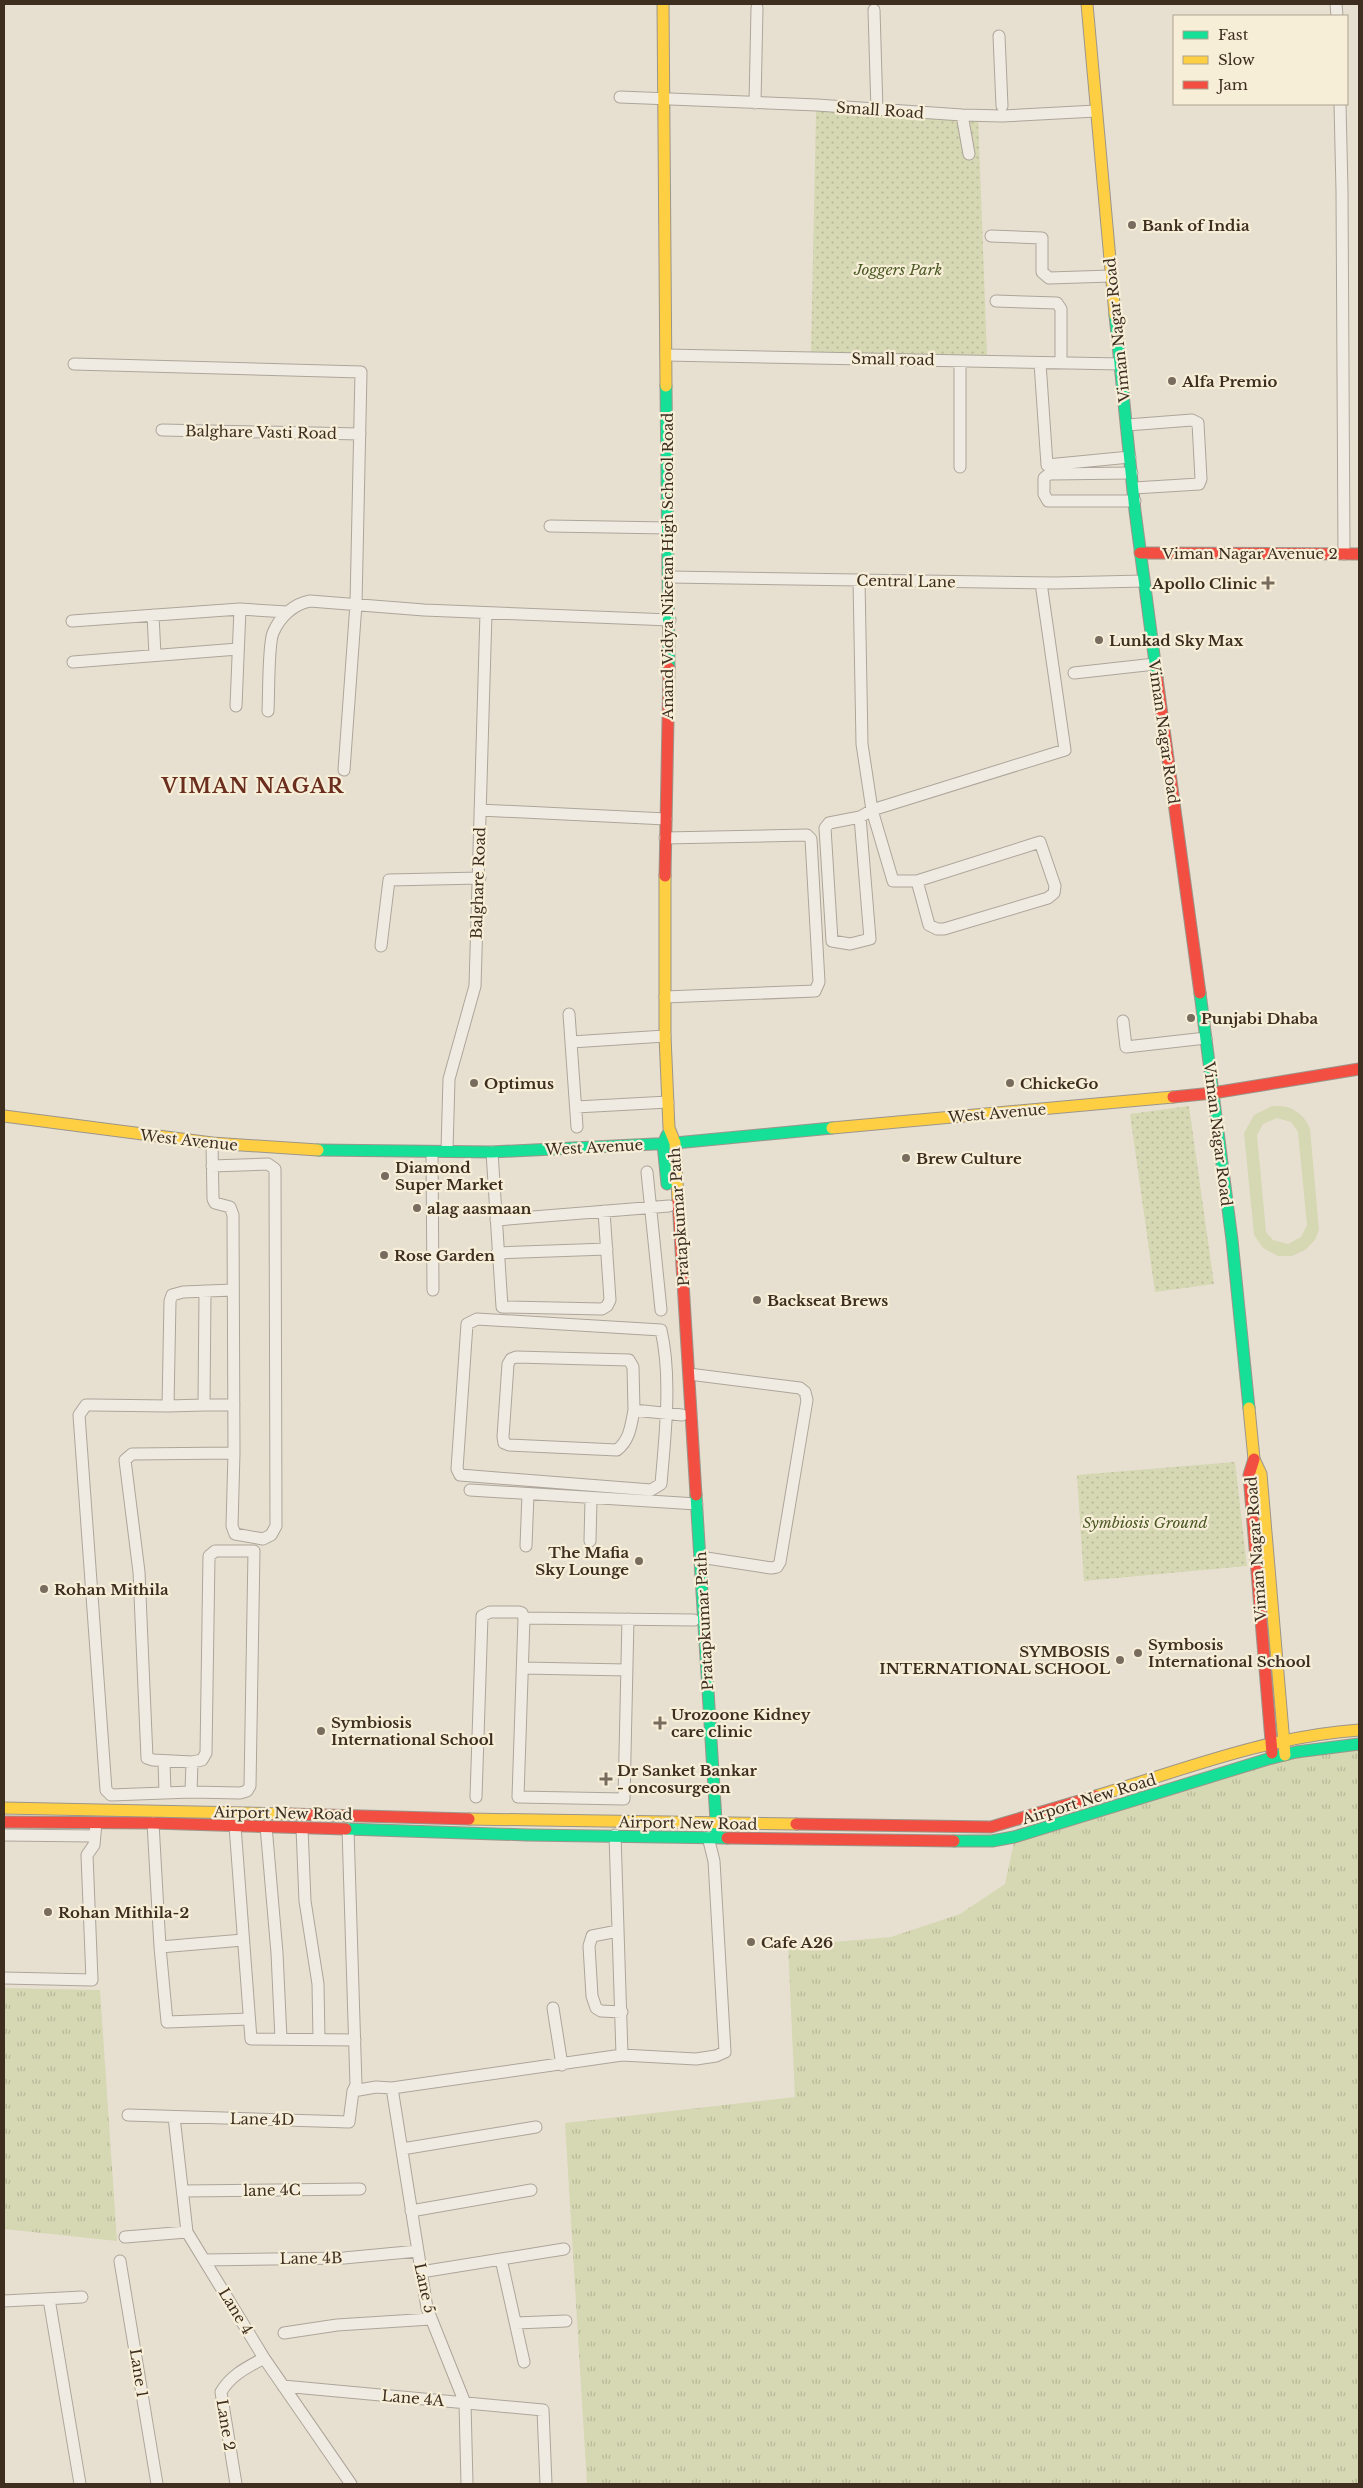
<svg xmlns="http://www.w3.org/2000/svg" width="1363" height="2488" font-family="'Libre Baskerville',serif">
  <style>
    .grass { fill: url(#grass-tufts) }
    .park { fill: url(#park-dots) }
    .pitch { fill: #d6d7b3; fill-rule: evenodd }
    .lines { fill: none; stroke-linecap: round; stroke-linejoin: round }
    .street-casing { stroke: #ada599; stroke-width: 13 }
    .fast-casing { stroke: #9c958a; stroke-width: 13 }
    .slow-casing { stroke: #9c958a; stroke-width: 13 }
    .jam-casing { stroke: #9c958a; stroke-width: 13 }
    .street { stroke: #efebe3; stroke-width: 11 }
    .fast { stroke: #16e098; stroke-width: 11 }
    .slow { stroke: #ffcf43; stroke-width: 11 }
    .jam { stroke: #f24e42; stroke-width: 11 }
    .poi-dot { fill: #786c5e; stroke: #f7eed8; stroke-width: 2 }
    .labels { text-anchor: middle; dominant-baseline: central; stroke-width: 4.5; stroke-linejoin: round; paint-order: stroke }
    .street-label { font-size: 15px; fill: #3d2e20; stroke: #f7eed8 }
    .poi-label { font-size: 15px; font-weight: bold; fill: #3d2e20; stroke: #f7eed8; text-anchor: start }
    .park-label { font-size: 15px; font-style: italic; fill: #4d5a26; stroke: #f7eed8 }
    .district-label { font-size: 20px; font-weight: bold; letter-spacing: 1px; fill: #6b2e1e; stroke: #f7eed8 }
  </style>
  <defs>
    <pattern id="grass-tufts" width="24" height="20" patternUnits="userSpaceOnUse" patternTransform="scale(1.25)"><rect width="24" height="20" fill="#d6d7b3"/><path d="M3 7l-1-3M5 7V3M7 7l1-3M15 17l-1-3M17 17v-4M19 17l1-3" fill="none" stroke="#b9b99a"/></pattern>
    <pattern id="park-dots" width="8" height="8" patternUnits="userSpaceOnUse" patternTransform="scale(1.25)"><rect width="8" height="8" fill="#d6d7b3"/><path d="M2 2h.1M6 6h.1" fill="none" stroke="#b9b99a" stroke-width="1.8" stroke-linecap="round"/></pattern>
  </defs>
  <rect width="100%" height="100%" fill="#e7e0d1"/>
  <path class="grass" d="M 1359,1748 L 1359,2484 L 587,2484 L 565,2123 L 795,2097 L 788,1946 L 891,1937 L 960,1914 L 1005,1884 L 1014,1842 L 1299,1756 Z
    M 4,1988 L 100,1990 L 117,2241 L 4,2229 Z"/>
  <path class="park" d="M 816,111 L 978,115 L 987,356 L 811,354 Z
    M 1189,1106 L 1214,1284 L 1155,1292 L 1130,1114 Z
    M 1235,1462 L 1247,1566 L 1084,1581 L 1077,1475 Z"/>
  <path class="pitch" d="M 1272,1106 C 1290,1104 1304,1113 1310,1129 L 1319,1230 L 1315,1240 L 1305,1250 L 1292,1256 L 1278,1256 L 1263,1248 L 1254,1235 L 1244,1133 L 1254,1115 ZM 1277,1118 L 1291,1122 L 1298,1132 L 1307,1225 L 1301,1237 L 1288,1244 L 1273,1240 L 1266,1232 L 1257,1135 L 1263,1124 Z"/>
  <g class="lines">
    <g class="street-casing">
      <path id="street" d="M 1336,4 L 1337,16
        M 874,10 L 877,111
        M 999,36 L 1002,106
        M 620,97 L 817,105 L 962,115 L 1003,116 L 1096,111
        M 755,103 L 757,8
        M 1340,104 L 1342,191 L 1344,554
        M 962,115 L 969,154
        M 991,236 L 1042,238 L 1042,272 L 1049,278 L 1111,276
        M 996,301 L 1057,303 L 1061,309 L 1061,363
        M 666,355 L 1121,364
        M 1040,363 L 1047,465 L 1130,457
        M 74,364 L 361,372 L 356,604 L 344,770
        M 1127,425 L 1192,420 L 1198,423 L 1201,479 L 1199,484 L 1134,488
        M 162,430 L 360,434
        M 960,467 L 960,361
        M 1132,473 L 1049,474 L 1044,478 L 1044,494 L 1048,501 L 1135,501
        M 550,526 L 668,528
        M 669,577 L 1055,583 L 1144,581
        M 859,580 L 862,744 L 872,810 L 893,881 L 917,881 L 1040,842 L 1055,886 L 1054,893 L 1048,898 L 944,929 L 937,929 L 929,925 L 917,881
        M 153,615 L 155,655
        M 72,621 L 240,609
        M 73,662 L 238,649
        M 1074,673 L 1155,664
        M 236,706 L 240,609 L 287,612
        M 268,711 C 269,694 268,645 273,633 C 280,616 294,604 310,601 L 424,610 L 670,620
        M 480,810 L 666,819
        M 860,817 L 870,939 L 850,944 L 832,941 L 825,828 L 829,823 L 860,817 L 872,810 L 1065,750 L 1041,583
        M 381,946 L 389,880 L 480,878
        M 665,997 L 815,991 L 819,982 L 811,839 L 807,835 L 665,838
        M 569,1014 L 577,1127
        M 1123,1021 L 1126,1047 L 1206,1038
        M 571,1042 L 665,1036
        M 576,1107 L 668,1102
        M 212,1143 L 213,1199 L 215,1203 L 230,1207 L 233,1215 L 234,1453 L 232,1526 L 235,1534 L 263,1539 L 271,1535 L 276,1526 L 275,1169 L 268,1164 L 212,1166
        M 447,1150 L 449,1079 L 475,986 L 486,613
        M 432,1152 L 433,1290
        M 492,1152 L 502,1307 L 602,1309 L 607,1306 L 610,1300 L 604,1211
        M 647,1172 L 661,1310
        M 496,1220 L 669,1206
        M 497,1253 L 607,1249
        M 205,1291 L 204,1405 L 234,1405
        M 477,1319 L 661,1330 C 672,1377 665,1437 661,1484 L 651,1490 L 460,1475 L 457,1469 L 467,1324 Z
        M 689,1374 L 800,1388 L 805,1392 L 807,1400 L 780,1562 L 777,1567 L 771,1568 L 700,1557
        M 168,1406 L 204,1405
        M 634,1410 L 633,1367 L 629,1360 L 516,1357 L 511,1359 L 508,1364 L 503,1437 L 504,1443 L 509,1445 L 617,1450 C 630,1440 631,1425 634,1410 L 682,1415
        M 470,1490 L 697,1504
        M 590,1541 L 591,1499
        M 526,1546 L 528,1494
        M 215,1551 L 254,1551 L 250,1786 L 247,1791 L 240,1793 L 191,1792 L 192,1762 L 202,1760 L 206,1753 L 209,1556 Z
        M 524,1618 L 694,1620
        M 523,1668 L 627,1670
        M 164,1761 L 165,1793
        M 192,1762 L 153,1760 L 147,1758 L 139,1572 L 125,1460 L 132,1454 L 234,1453
        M 191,1792 L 111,1795 L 106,1790 L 79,1415 L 86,1405 L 93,1405 L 168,1406 L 170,1301 L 172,1295 L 183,1292 L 233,1290
        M 476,1797 L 482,1616 L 490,1612 L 519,1612 L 522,1613 L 524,1618 L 518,1797 L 624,1799 L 628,1619
        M 153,1823 L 160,1947 L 167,2022 L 249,2019
        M 235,1826 L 251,2039 L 355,2040
        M 266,1826 L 277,1953 L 281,2039
        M 302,1828 L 305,1901 L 318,1984 L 319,2039
        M 4,1835 L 94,1836
        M 615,1835 L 622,2055
        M 618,1931 L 592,1936 L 589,1946 L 592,1996 L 596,2008 L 601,2011 L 622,2012
        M 160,1947 L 243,1940
        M 4,1978 L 92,1980 L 87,1855 L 94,1845 L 96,1823
        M 553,2008 L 562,2065
        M 392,2088 L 427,2308 L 465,2403 L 467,2484
        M 353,2091 L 376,2087 L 392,2088 L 622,2055 L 696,2059 L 716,2056 L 725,2052 L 714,1861 L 708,1837
        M 128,2115 L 349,2122 L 353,2091 L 356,2085 L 348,1829
        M 174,2117 L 187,2232 L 264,2358 L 351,2484
        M 402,2149 L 536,2127
        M 183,2191 L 360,2189
        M 411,2211 L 531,2190
        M 125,2237 L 187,2232
        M 501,2259 L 524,2362
        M 204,2260 L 344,2258 L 418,2251
        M 120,2261 L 157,2484
        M 421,2272 L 564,2249
        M 49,2299 L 80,2484
        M 4,2301 L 82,2297
        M 516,2323 L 566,2321
        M 284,2333 L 337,2325 L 431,2319
        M 283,2386 L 543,2410 L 546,2484
        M 236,2484 L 221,2392 C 231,2375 246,2368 264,2358"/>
    </g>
    <g class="fast-casing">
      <path id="fast" d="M 1115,315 L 1135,511 L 1157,678
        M 666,386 L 669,668
        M 1200,993 L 1232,1240 L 1249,1408
        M 667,1135 L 663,1144 L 667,1184
        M 318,1150 L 492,1152 L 675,1143 L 832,1128
        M 696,1495 L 717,1837
        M 346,1829 L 527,1835 L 727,1838
        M 954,1841 L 992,1841 L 1014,1837 L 1268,1759 L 1296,1752 L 1359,1744"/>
    </g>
    <g class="slow-casing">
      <path id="slow" d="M 663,4 L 666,386
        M 1087,4 L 1115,315
        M 665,876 L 665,1036 L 669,1128 L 675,1143 L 678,1200
        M 4,1116 L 212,1143 L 318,1150
        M 832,1128 L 1173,1097
        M 1249,1408 L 1254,1459 L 1261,1474 L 1285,1755
        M 1096,1796 C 1182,1770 1269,1736 1359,1730
        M 4,1808 L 290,1814
        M 469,1819 L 796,1824"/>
    </g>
    <g class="jam-casing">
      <path id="jam" d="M 1140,553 L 1359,554
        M 1157,678 L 1200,993
        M 665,876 L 669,668
        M 1173,1097 L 1213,1093 L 1359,1069
        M 678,1200 L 696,1495
        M 1254,1459 L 1249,1475 L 1272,1753
        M 290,1814 L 469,1819
        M 4,1822 L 153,1823 L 346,1829
        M 796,1824 L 991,1827 L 1096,1796
        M 727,1838 L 954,1841"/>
    </g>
    <use href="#street" class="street"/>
    <use href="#fast" class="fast"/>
    <use href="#slow" class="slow"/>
    <use href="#jam" class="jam"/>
  </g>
  <g class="poi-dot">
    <circle cx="1132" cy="225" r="5"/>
    <circle cx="1172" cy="381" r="5"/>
    <path d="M1265.5 575.5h5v5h5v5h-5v5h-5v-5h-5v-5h5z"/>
    <circle cx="1099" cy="640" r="5"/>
    <circle cx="1191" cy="1018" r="5"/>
    <circle cx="474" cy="1083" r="5"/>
    <circle cx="1010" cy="1083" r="5"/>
    <circle cx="906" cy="1158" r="5"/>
    <circle cx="385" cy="1176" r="5"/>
    <circle cx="417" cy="1208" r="5"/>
    <circle cx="384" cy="1255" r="5"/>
    <circle cx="757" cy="1300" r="5"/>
    <circle cx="639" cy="1561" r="5"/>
    <circle cx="44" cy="1589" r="5"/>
    <circle cx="1138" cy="1653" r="5"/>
    <circle cx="1120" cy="1660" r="5"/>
    <path d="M657.5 1715.5h5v5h5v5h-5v5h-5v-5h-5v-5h5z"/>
    <circle cx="321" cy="1731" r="5"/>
    <path d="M603.5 1771.5h5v5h5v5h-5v5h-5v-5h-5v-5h5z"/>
    <circle cx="48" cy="1912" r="5"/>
    <circle cx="751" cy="1942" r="5"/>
  </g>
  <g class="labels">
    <g class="street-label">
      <text transform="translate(880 110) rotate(4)">Small Road</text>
      <text transform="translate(1117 330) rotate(-96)">Viman Nagar Road</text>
      <text transform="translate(893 359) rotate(1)">Small road</text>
      <text transform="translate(261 432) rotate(1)">Balghare Vasti Road</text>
      <text x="1250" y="553">Viman Nagar Avenue 2</text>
      <text transform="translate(667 566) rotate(-90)">Anand Vidya Niketan High School Road</text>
      <text transform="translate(906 581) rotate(1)">Central Lane</text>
      <text transform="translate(1164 732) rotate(82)">Viman Nagar Road</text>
      <text transform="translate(478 883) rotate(-88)">Balghare Road</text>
      <text transform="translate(997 1113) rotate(-5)">West Avenue</text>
      <text transform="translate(1218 1134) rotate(83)">Viman Nagar Road</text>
      <text transform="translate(189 1140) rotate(6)">West Avenue</text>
      <text transform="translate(594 1147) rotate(-3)">West Avenue</text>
      <text transform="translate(679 1217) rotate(-94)">Pratapkumar Path</text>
      <text transform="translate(1256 1549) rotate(-94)">Viman Nagar Road</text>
      <text transform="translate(704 1621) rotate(-93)">Pratapkumar Path</text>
      <text transform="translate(1089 1799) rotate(-17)">Airport New Road</text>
      <text transform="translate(283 1813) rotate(1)">Airport New Road</text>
      <text transform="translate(688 1823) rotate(1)">Airport New Road</text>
      <text transform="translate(262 2119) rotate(1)">Lane 4D</text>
      <text transform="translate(272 2190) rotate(-1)">lane 4C</text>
      <text transform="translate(311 2258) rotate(-1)">Lane 4B</text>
      <text transform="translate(425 2288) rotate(78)">Lane 5</text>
      <text transform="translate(236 2311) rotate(59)">Lane 4</text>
      <text transform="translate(139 2373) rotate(81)">Lane 1</text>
      <text transform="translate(413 2398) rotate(5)">Lane 4A</text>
      <text transform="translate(226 2425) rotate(81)">Lane 2</text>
    </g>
    <g class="poi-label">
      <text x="1142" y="225">Bank of India</text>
      <text x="1182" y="381">Alfa Premio</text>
      <text x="1257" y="583" text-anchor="end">Apollo Clinic</text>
      <text x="1109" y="640">Lunkad Sky Max</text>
      <text x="1201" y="1018">Punjabi Dhaba</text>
      <text x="484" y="1083">Optimus</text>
      <text x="1020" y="1083">ChickeGo</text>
      <text x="916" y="1158">Brew Culture</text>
      <text x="395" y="1167">Diamond<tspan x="395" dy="17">Super Market</tspan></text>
      <text x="427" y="1208">alag aasmaan</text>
      <text x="394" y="1255">Rose Garden</text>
      <text x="767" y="1300">Backseat Brews</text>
      <text x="629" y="1552" text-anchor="end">The Mafia<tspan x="629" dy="17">Sky Lounge</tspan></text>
      <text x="54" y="1589">Rohan Mithila</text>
      <text x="1148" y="1644">Symbosis<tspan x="1148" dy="17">International School</tspan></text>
      <text x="1110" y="1651" text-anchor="end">SYMBOSIS<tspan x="1110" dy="17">INTERNATIONAL SCHOOL</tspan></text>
      <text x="671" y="1714">Urozoone Kidney<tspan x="671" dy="17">care clinic</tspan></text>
      <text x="331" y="1722">Symbiosis<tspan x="331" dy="17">International School</tspan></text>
      <text x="617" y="1770">Dr Sanket Bankar<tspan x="617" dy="17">- oncosurgeon</tspan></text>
      <text x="58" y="1912">Rohan Mithila-2</text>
      <text x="761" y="1942">Cafe A26</text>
    </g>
    <g class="park-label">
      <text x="898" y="269">Joggers Park</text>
      <text x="1145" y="1522">Symbiosis Ground</text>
    </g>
    <g class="district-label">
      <text x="253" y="786">VIMAN NAGAR</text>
    </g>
  </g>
  <rect width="1363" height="2488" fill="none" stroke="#3d2e20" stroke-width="10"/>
  <rect x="1173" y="15" width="175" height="90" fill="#f7eed8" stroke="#ada18e"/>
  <rect x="1183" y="31" width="25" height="8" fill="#16e098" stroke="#ada18e"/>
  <text x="1218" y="40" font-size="15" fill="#3d2e20">Fast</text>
  <rect x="1183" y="56" width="25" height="8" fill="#ffcf43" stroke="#ada18e"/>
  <text x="1218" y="65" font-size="15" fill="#3d2e20">Slow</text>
  <rect x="1183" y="81" width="25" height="8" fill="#f24e42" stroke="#ada18e"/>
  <text x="1218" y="90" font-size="15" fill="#3d2e20">Jam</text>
</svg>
